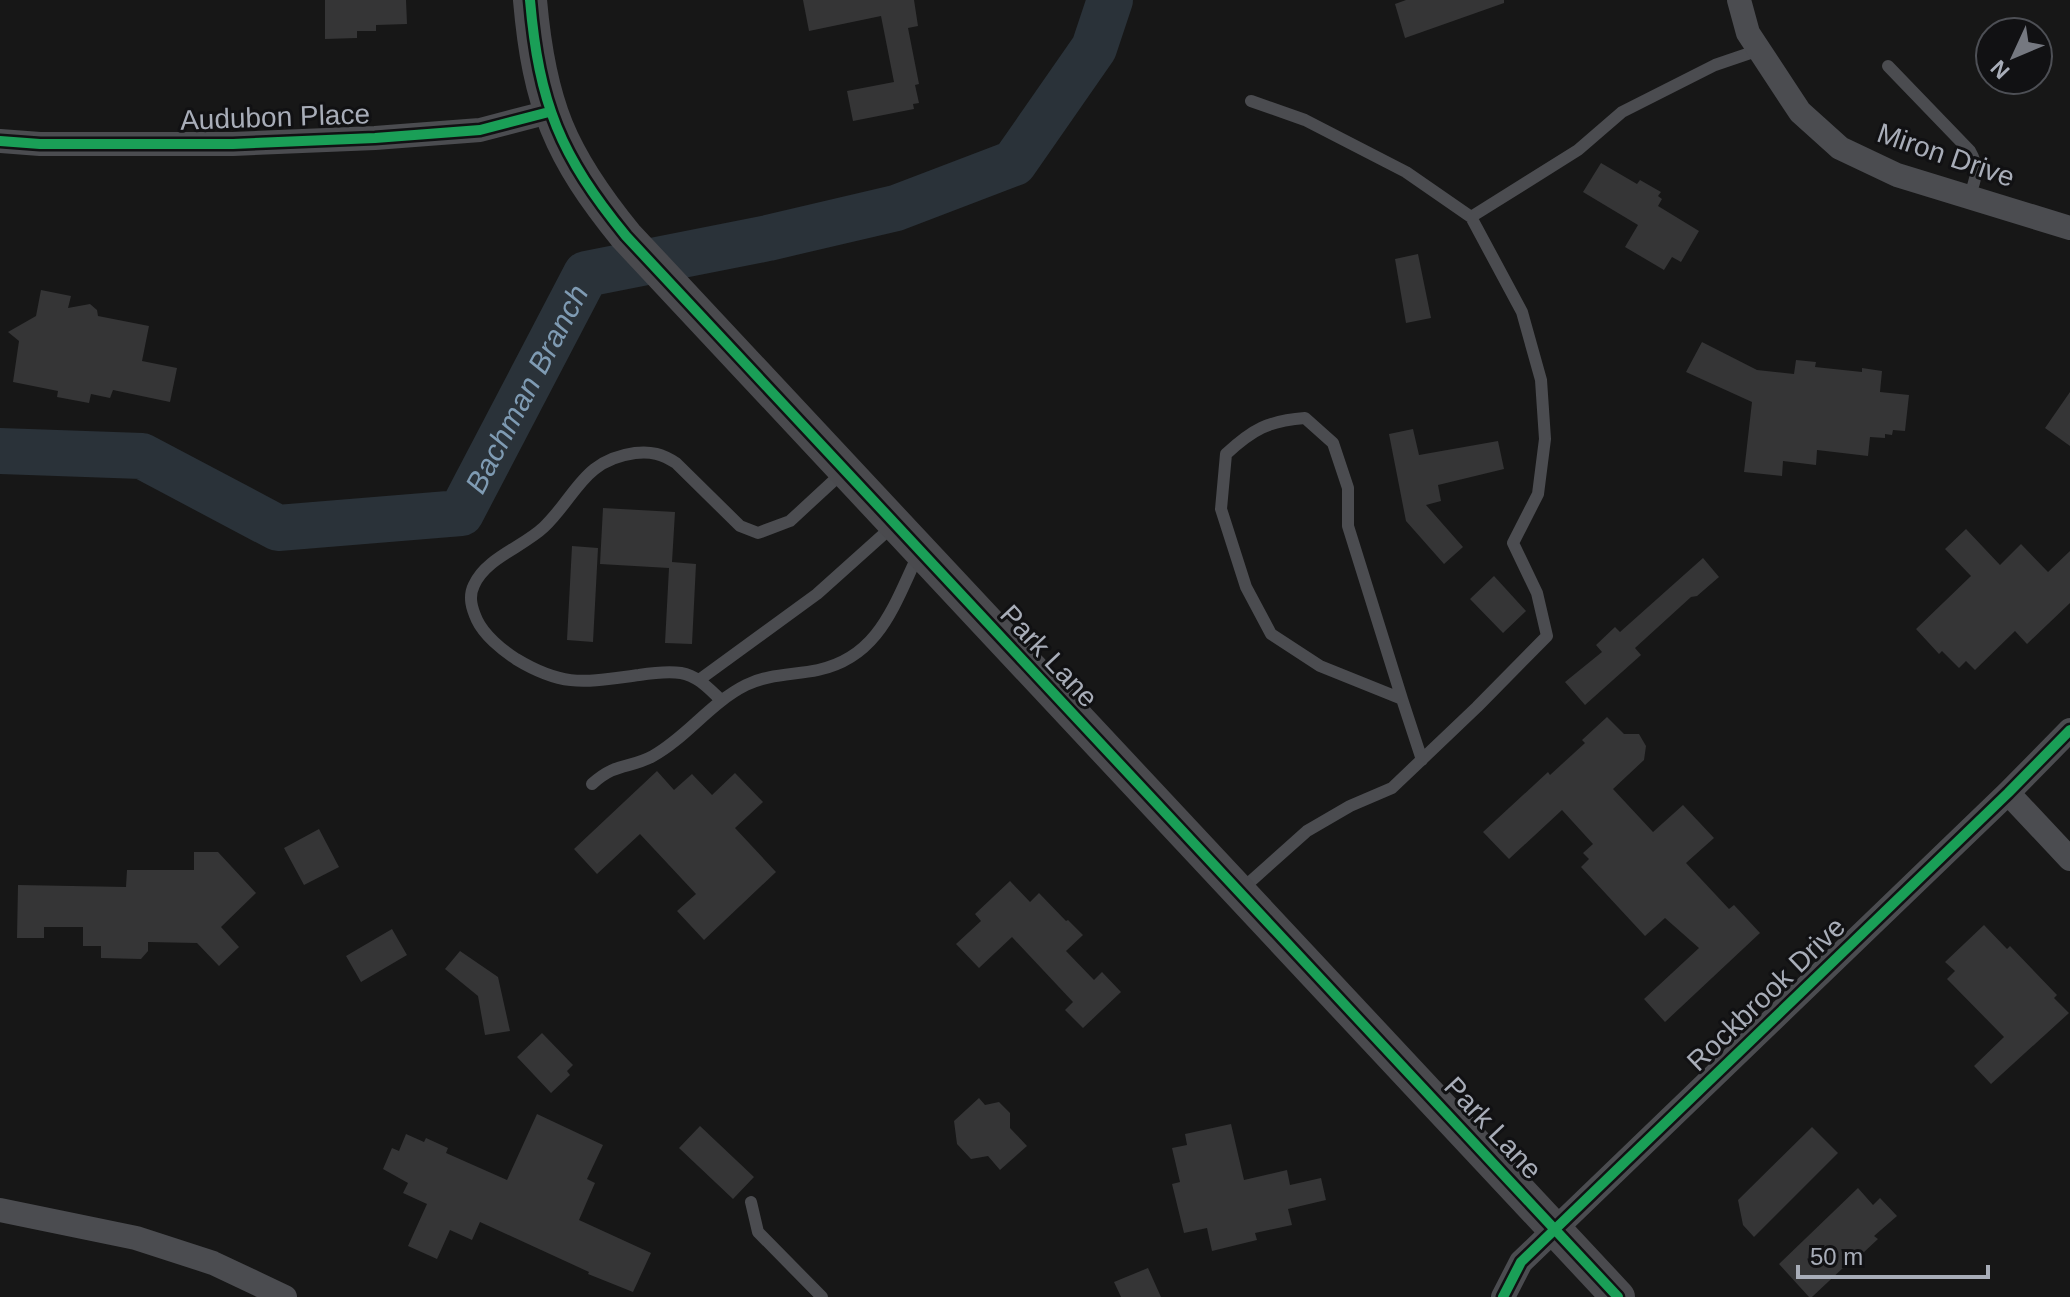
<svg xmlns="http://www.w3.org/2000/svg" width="2070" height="1297" font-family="Helvetica,sans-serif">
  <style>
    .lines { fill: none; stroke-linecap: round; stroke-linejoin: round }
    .river { stroke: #2a3239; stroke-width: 46 }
    .building { fill: #353536 }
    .lane { stroke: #4b4c50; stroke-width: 12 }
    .street { stroke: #4b4c50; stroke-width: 24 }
    .secondary { stroke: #4a4a4e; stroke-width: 34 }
    .cycleway-casing { stroke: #111113; stroke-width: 15 }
    .cycleway { stroke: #1a9f57; stroke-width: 10 }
    .labels { text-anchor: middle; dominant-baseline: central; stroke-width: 6; stroke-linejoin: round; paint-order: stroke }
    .street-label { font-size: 28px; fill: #a8adb8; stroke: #111113 }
    .water-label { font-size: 30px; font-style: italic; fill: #7f9bb3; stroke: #111113 }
  </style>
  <rect width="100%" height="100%" fill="#171717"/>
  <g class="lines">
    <path class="river" id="s1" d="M 0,451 L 142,456 L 278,528 L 461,513 L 586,274 L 768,238 L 896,208 L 1014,163 L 1094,48 L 1110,0"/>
  </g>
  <path class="building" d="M 325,0 L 406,0 L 407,24 L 376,25 L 376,31 L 357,31 L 357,38 L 325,39 Z
    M 803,0 L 914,0 L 918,26 L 908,28 L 919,84 L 915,85 L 919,103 L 913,104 L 914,109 L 853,121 L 847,91 L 894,82 L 881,16 L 809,31 Z
    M 1406,0 L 1504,0 L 1504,3 L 1405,38 L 1395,4 Z
    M 1601,163 L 1637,184 L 1640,180 L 1661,192 L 1658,196 L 1662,199 L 1658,206 L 1699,231 L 1681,262 L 1672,257 L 1664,270 L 1625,247 L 1638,225 L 1583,192 Z
    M 1418,254 L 1431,318 L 1406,323 L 1395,259 Z
    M 41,290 L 71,296 L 68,308 L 90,304 L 97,310 L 98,316 L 149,326 L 142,361 L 177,368 L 170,402 L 113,390 L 110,398 L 91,394 L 89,403 L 57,397 L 58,391 L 13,382 L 19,341 L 8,332 L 36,316 Z
    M 1702,342 L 1757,370 L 1794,374 L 1796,360 L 1816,362 L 1815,367 L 1862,372 L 1862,368 L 1882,371 L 1880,392 L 1909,395 L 1905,431 L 1893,430 L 1892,435 L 1885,434 L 1885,438 L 1870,437 L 1868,456 L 1817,450 L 1816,465 L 1783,461 L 1782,476 L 1744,472 L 1752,402 L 1686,372 Z
    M 2070,392 L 2070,446 L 2045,428 Z
    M 1413,429 L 1419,455 L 1498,441 L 1504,469 L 1438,485 L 1441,501 L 1426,505 L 1463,547 L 1444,564 L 1406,521 L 1389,434 Z
    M 603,508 L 675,512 L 672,562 L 696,564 L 692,644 L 665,643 L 669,568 L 600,564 Z
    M 1966,529 L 2000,565 L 2021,544 L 2048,572 L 2070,551 L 2070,603 L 2027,644 L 2015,631 L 1975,670 L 1966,661 L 1959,668 L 1942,651 L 1939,654 L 1916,629 L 1971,576 L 1945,549 Z
    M 572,546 L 598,548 L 593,642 L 567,640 Z
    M 1703,558 L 1719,577 L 1697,596 L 1691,597 L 1635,648 L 1641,655 L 1585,705 L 1565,682 L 1602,652 L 1596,645 L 1615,627 L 1620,632 Z
    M 1494,576 L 1526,611 L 1503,633 L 1470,599 Z
    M 1607,717 L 1624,734 L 1639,734 L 1646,746 L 1644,760 L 1613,789 L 1653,832 L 1683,805 L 1714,838 L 1686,863 L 1729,909 L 1734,905 L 1760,933 L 1665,1022 L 1644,999 L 1699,948 L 1665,918 L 1645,936 L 1581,867 L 1589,859 L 1583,853 L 1593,844 L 1562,810 L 1509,859 L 1483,832 L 1548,772 L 1550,775 L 1585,743 L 1582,740 Z
    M 657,771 L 674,790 L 692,774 L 712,795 L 735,773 L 763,802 L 735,828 L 776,872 L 704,940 L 677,911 L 696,894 L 640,834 L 597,874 L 574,849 Z
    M 319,829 L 339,867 L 304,885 L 284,848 Z
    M 194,852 L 218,852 L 256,893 L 221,927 L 239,947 L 219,966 L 197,943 L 148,942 L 148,951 L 141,959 L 101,958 L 101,946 L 83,946 L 83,927 L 44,927 L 44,938 L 17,938 L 18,885 L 126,887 L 127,870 L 194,870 Z
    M 1010,881 L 1030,902 L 1039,893 L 1066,921 L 1068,920 L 1083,935 L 1066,951 L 1094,980 L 1102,972 L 1121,992 L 1083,1028 L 1065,1010 L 1073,1002 L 1012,937 L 979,968 L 956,944 L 981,921 L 975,914 Z
    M 1984,925 L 2007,949 L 2010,946 L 2057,995 L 2054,998 L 2069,1013 L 1991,1084 L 1974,1066 L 2004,1037 L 1947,979 L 1955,971 L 1945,962 Z
    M 392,929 L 407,955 L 361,982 L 346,956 Z
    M 460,951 L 498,977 L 510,1031 L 485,1035 L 478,996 L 445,969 Z
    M 542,1033 L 573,1065 L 567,1071 L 570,1075 L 551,1093 L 517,1057 Z
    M 979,1098 L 985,1105 L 999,1102 L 1010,1113 L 1010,1128 L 1027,1146 L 1000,1170 L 988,1156 L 971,1159 L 957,1144 L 954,1121 Z
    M 537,1114 L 603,1145 L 587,1179 L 595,1183 L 579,1220 L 651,1253 L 633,1292 L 588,1274 L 589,1272 L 480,1222 L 472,1240 L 450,1230 L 437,1259 L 408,1246 L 427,1204 L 403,1193 L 408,1183 L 383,1169 L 392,1148 L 399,1151 L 406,1134 L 424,1142 L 426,1138 L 448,1148 L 446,1153 L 507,1180 Z
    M 1231,1124 L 1244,1180 L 1287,1170 L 1290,1185 L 1321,1178 L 1326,1200 L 1288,1209 L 1292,1225 L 1255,1233 L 1257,1240 L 1212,1251 L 1207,1228 L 1184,1233 L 1172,1184 L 1180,1182 L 1172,1148 L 1187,1145 L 1185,1134 Z
    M 700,1126 L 754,1177 L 733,1199 L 679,1148 Z
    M 1812,1127 L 1838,1153 L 1754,1237 L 1743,1225 L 1738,1200 Z
    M 1858,1188 L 1873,1205 L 1880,1198 L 1897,1216 L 1874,1236 L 1878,1239 L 1863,1253 L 1861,1251 L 1812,1297 L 1809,1297 L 1779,1264 Z
    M 1148,1268 L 1161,1297 L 1121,1297 L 1114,1282 Z"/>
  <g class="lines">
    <path class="lane" d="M 1888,66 L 1970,151 C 1980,168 1976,179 1969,197
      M 1471,217 L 1578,150 L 1622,112 L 1715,65 L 1759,50
      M 699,680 L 817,594 L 894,525
      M 1402,699 L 1348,526 L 1348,488 L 1333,443 L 1305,418 C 1268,421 1253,429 1226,454 L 1221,509 L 1246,587 L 1271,634 L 1320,666 L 1402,699 L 1422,760
      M 721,700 C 709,689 698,676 681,673 C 668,671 652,673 639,675 C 585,682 564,688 516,659 C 502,650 484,635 477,620 C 472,609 468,597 474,585 C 486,558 523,547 544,527 C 577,495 583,460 635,453 C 651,451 662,454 676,463 L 740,526 L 758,533 L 790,521 L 842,473
      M 592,784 C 616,762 629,769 653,756 C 687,737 710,703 746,685 C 768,674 794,675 818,670 C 879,657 894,605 918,555
      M 1241,890 L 1307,831 L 1350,806 L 1392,788 L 1477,707 L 1547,636 L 1537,593 L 1513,543 L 1538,494 L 1545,439 L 1541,380 L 1522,312 L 1471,217 L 1406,172 L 1305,120 L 1251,101
      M 751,1202 L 758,1232 L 822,1297"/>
    <path class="street" d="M 1739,0 L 1748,33 L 1800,112 L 1840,148 L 1897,175 L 2070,228
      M 0,141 L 40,144 L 233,144 L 375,138 L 480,130 L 549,112
      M 2008,793 L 2070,859
      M 0,1210 L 136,1238 L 213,1263 L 285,1297
      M 1503,1297 L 1521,1262 L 2008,793 L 2070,730"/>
    <path class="secondary" d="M 530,0 C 539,104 560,155 626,236 L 1618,1297"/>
    <g class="cycleway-casing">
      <path id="cycleway" d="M 530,0 C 539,104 560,155 626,236 L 1618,1297
        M 0,141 L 40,144 L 233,144 L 375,138 L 480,130 L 549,112
        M 1503,1297 L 1521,1262 L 2008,793 L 2070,730"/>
    </g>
    <use href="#cycleway" class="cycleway"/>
  </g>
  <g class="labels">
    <g class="street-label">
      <text transform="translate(275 117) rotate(-2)">Audubon Place</text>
      <text transform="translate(1946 155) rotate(19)">Miron Drive</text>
      <text transform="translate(1049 656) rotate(47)">Park Lane</text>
      <text transform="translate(1766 994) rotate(-44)">Rockbrook Drive</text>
      <text transform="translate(1493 1128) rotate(47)">Park Lane</text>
    </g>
    <g class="water-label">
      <text stroke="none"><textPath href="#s1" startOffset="620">Bachman Branch</textPath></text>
    </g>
  </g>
  <g transform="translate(2014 56) rotate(226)"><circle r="38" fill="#111113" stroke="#4d4f55" stroke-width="2"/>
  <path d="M0-6L14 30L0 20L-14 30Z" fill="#757880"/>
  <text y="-12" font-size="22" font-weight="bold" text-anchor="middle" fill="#a8adb8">N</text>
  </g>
  <path d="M1798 1265v12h190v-12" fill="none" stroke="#a8adb8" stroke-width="4"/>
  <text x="1810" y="1265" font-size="24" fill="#a8adb8" stroke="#111113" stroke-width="6" paint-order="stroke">50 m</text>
</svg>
